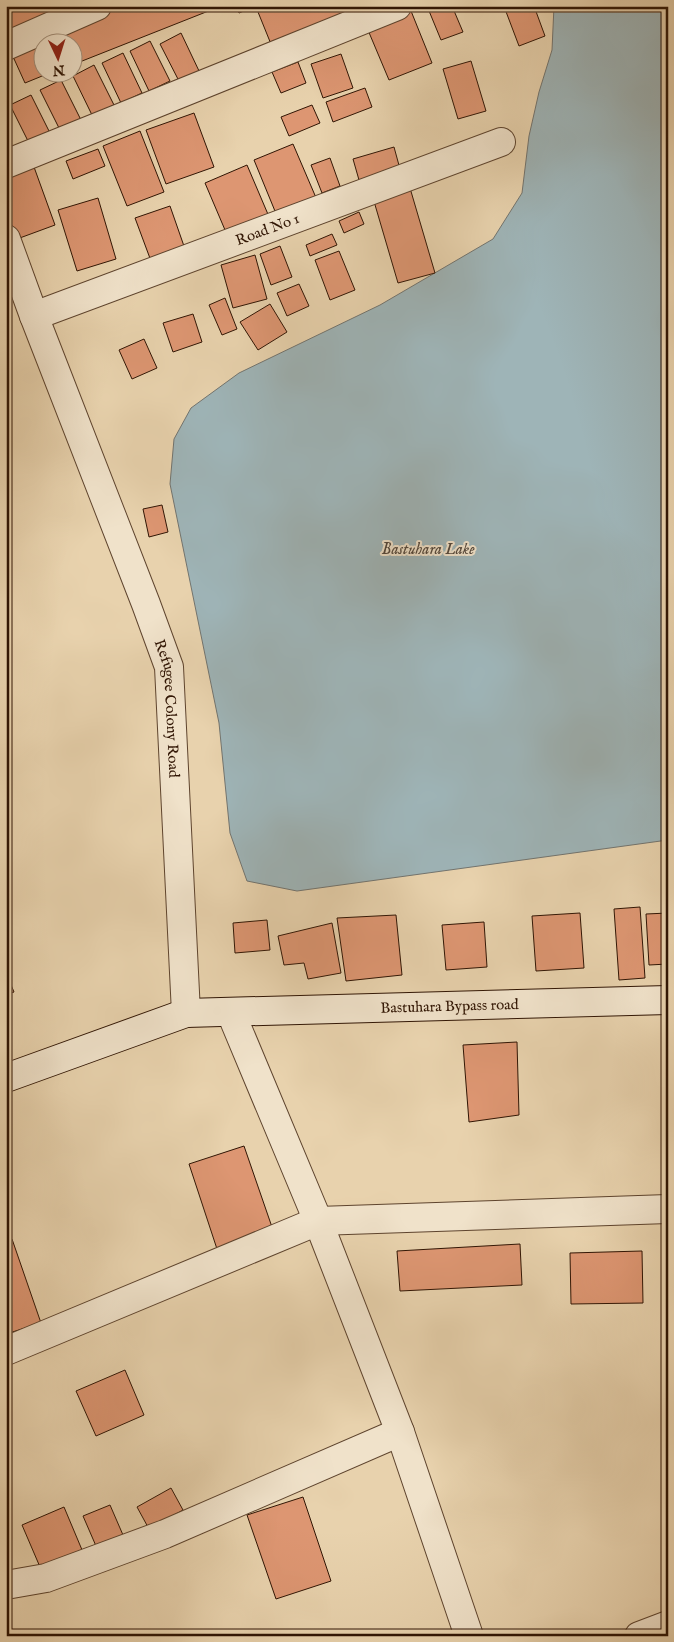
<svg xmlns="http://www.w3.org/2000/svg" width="674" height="1642" font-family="'IM FELL English',serif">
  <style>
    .water { fill: #9eb4b7; stroke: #72746f }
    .building { fill: #dd9672; stroke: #301504 }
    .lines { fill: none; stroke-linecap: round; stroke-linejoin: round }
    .minor-casing { stroke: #5e442e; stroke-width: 30 }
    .secondary-casing { stroke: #301504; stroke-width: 30 }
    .minor { stroke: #f0e2ca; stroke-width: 28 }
    .secondary { stroke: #f0e2ca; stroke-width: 28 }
    .labels { text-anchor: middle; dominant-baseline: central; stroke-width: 4; stroke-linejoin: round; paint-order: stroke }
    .street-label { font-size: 15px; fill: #301504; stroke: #f0e2ca }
    .water-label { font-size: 16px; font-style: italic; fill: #51453a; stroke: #f0e2ca }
  </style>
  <rect width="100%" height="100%" fill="#e8d2ad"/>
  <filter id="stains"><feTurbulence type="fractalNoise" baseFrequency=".004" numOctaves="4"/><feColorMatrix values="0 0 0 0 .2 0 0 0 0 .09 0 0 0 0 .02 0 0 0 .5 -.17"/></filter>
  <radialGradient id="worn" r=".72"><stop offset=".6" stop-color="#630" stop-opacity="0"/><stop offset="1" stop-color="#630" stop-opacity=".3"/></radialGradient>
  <path class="water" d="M 554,6 L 668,6 L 668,840 L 297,891 L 247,881 L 230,833 L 219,723 L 170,484 L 174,439 L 191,408 L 239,373 L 380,305 L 493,239 L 522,193 L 529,136 L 539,92 L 552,50 Z"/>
  <path class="building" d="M 6,6 L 86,6 L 6,39 Z
    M 120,6 L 209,6 L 211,10 L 72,65 L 72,42 L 42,42 L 42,72 L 52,72 L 25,83 L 10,50 Z
    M 235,6 L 256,6 L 239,13 Z
    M 271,6 L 392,6 L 275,54 L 258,12 Z
    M 409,6 L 432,63 L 389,80 L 365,23 Z
    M 427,6 L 452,6 L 463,32 L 441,40 Z
    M 514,6 L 534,6 L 545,36 L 519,46 L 505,9 Z
    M 181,33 L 200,73 L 180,83 L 160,44 Z
    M 150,41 L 170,81 L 149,91 L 130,51 Z
    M 123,53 L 142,93 L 121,103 L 102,63 Z
    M 341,54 L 353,88 L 323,98 L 311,64 Z
    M 471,61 L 486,111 L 458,119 L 443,69 Z
    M 298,62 L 306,83 L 281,93 L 272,72 Z
    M 94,65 L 114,105 L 92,115 L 73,76 Z
    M 61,80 L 81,120 L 60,130 L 40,90 Z
    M 365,88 L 372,107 L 333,122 L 326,102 Z
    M 31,95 L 51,135 L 30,145 L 10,105 Z
    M 312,105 L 320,123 L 289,136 L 281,117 Z
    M 194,113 L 214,167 L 166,184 L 146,130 Z
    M 140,131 L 164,192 L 127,206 L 103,146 Z
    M 293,144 L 317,200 L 277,216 L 254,160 Z
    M 394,147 L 400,169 L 359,180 L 353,159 Z
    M 98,149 L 105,166 L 73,179 L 66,161 Z
    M 330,158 L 340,186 L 322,193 L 311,165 Z
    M 247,165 L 270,219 L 228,237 L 205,183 Z
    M 34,167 L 55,225 L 17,239 L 6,210 L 6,178 Z
    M 410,188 L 435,273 L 398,283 L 373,198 Z
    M 98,198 L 116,259 L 77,271 L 58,210 Z
    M 170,206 L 185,249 L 151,261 L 135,218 Z
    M 359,212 L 364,224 L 344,233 L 339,221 Z
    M 332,234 L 337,245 L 310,256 L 306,245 Z
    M 280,246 L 292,277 L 271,285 L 260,254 Z
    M 339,251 L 355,290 L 330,300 L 315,260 Z
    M 255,255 L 267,299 L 233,308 L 221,265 Z
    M 299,284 L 309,306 L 287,316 L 277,293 Z
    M 225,298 L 237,329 L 222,335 L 209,305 Z
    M 270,304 L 287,332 L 258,350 L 240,322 Z
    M 193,314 L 202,342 L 173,352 L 163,323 Z
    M 144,339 L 157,368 L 132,379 L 119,350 Z
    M 162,505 L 168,532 L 149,537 L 143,509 Z
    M 640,907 L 645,978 L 619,980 L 614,909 Z
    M 580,913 L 584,968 L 536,971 L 532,916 Z
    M 668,913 L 668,964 L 649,965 L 646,914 Z
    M 396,915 L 402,975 L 346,981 L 337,918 Z
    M 267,920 L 270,950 L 235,953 L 233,923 Z
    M 484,922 L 487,967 L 446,970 L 442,925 Z
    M 332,923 L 341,973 L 308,979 L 304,963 L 284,965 L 278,936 Z
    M 6,973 L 14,992 L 6,995 Z
    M 517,1042 L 519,1115 L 469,1122 L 463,1045 Z
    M 244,1146 L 273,1230 L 217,1249 L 189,1164 Z
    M 12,1239 L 41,1323 L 6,1334 L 6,1241 Z
    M 520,1244 L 522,1285 L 400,1291 L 397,1251 Z
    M 642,1251 L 643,1303 L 571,1304 L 570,1253 Z
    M 125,1370 L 144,1415 L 96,1436 L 76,1391 Z
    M 171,1488 L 183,1510 L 149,1529 L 137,1507 Z
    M 303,1497 L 331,1581 L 276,1599 L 247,1515 Z
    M 110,1505 L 123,1535 L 96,1546 L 83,1516 Z
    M 64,1507 L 85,1557 L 43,1574 L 22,1525 Z"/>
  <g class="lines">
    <g class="minor-casing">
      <g id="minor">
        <path d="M 6,46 L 97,6"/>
        <path d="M 6,164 L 397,6"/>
        <path id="s1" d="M 6,239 L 34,316 L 146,604 L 169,667 L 186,1013"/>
        <path id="s2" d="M 34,316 L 501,142"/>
        <path d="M 231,1013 L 318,1221 L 400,1432 L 469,1636"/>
        <path d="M 6,1351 L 318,1221 L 668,1209"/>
        <path d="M 6,1585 L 46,1578 L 165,1534 L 400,1432"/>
        <path d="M 639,1636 L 668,1625"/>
      </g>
    </g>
    <g class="secondary-casing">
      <g id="secondary">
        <path id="s3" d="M 6,1078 L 186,1013 L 668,1000"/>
      </g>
    </g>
    <use href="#minor" class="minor"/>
    <use href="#secondary" class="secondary"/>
  </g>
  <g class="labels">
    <g class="street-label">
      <text stroke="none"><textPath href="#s2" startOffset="249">Road No 1</textPath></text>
      <text stroke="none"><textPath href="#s1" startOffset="499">Refugee Colony Road</textPath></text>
      <text stroke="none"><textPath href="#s3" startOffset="455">Bastuhara Bypass road</textPath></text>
    </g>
    <g class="water-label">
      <text x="428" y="550">Bastuhara Lake</text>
    </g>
  </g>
  <rect width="674" height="1642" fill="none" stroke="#e8d2ad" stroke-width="25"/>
  <rect x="8" y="8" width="659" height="1627" fill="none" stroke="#301504" stroke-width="2.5"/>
  <rect x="12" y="12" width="649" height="1617" fill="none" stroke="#301504"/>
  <g transform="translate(58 58) rotate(176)"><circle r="24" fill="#f0e2ca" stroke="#a3907b"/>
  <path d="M0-4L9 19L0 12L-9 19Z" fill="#8f2418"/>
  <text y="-8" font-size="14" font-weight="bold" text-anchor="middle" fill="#301504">N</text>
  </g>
  <rect width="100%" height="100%" filter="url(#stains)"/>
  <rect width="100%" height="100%" fill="url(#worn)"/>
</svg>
